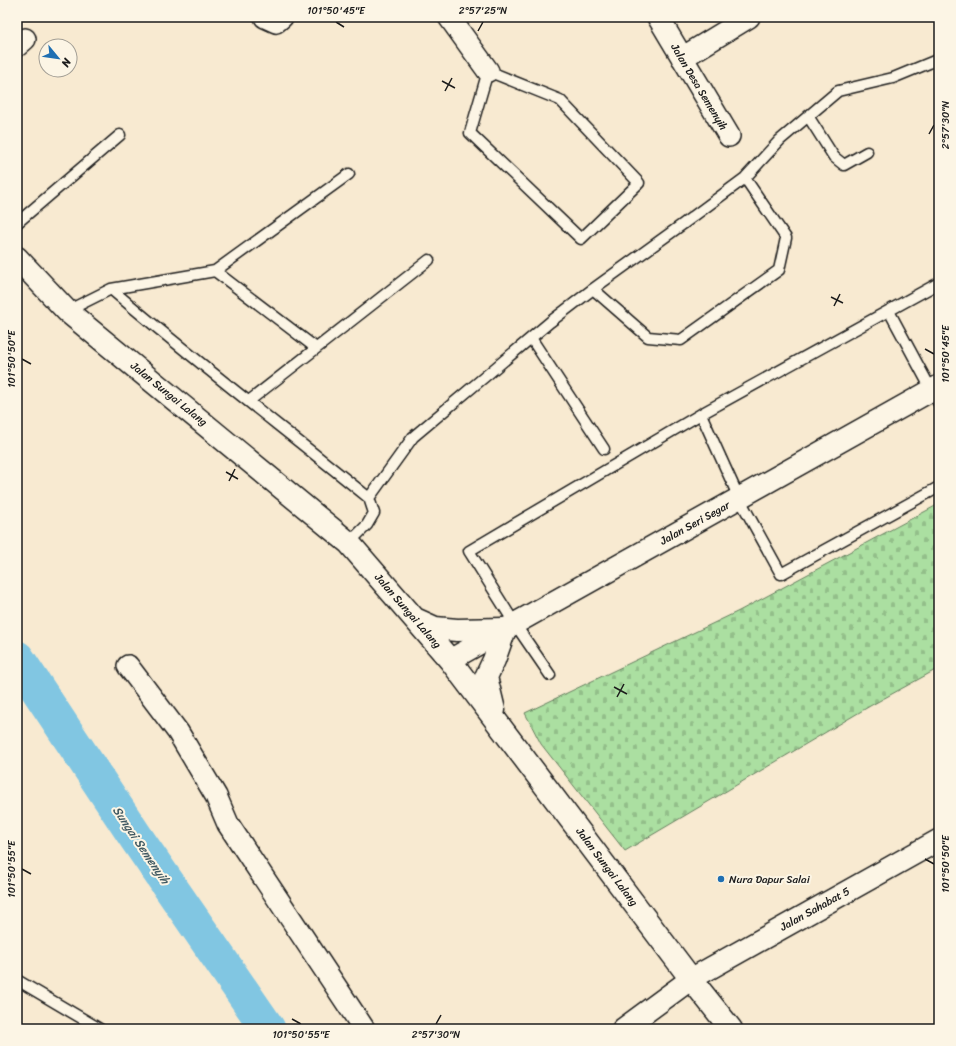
<svg xmlns="http://www.w3.org/2000/svg" width="956" height="1046" font-family="Sriracha,sans-serif">
  <style>
    .cemetery { fill: url(#cemetery-stones); stroke: #647e5e }
    .lines { fill: none; stroke-linecap: round; stroke-linejoin: round }
    .river { stroke: #81c6e2; stroke-width: 35 }
    .service-casing { stroke: #1c1c1c; stroke-width: 13 }
    .minor-casing { stroke: #1c1c1c; stroke-width: 24 }
    .tertiary-casing { stroke: #1c1c1c; stroke-width: 25 }
    .service { stroke: #fcf5e5; stroke-width: 10 }
    .minor { stroke: #fcf5e5; stroke-width: 21 }
    .tertiary { stroke: #fcf5e5; stroke-width: 22 }
    .ticks { fill: none; stroke: #1c1c1c; stroke-width: 1.5 }
    .poi-dot { fill: #1f6fb2; stroke: #fcf5e5; stroke-width: 1.5 }
    .labels { text-anchor: middle; dominant-baseline: central; stroke-width: 4; stroke-linejoin: round; paint-order: stroke }
    .street-label { font-size: 11px; fill: #1c1c1c; stroke: #fcf5e5 }
    .poi-label { font-size: 11px; fill: #1c1c1c; stroke: #fcf5e5; text-anchor: start }
    .water-label { font-size: 12px; font-style: italic; fill: #3f5861; stroke: #fcf5e5 }
    .neatline { fill: none; stroke: #1c1c1c; stroke-width: 1.5 }
    .ticks-label { font-size: 10px; text-anchor: middle; fill: #1c1c1c }
  </style>
  <defs>
    <pattern id="cemetery-stones" width="16" height="16" patternUnits="userSpaceOnUse"><rect width="16" height="16" fill="#abdfa1"/><path d="M2 7V4a2 2 0 0 1 4 0v3zM10 15v-3a2 2 0 0 1 4 0v3z" fill="#93bf8a"/></pattern>
  </defs>
  <rect width="100%" height="100%" fill="#f8ead1"/>
  <filter id="ink" filterUnits="userSpaceOnUse"><feTurbulence type="fractalNoise" baseFrequency=".025" numOctaves="2"/><feDisplacementMap in="SourceGraphic" scale="8" xChannelSelector="R" yChannelSelector="G"/><feConvolveMatrix kernelMatrix="1 2 1 2 8 2 1 2 1" color-interpolation-filters="sRGB"/></filter>
  <g filter="url(#ink)">
    <path class="cemetery" d="M 939,504 L 939,668 L 870,706 L 625,851 L 541,744 L 525,713 L 739,611 Z"/>
    <g class="lines">
      <path class="river" d="M 17,658 L 137,839 L 268,1029"/>
      <g class="service-casing">
        <path id="service" d="M 488,71 L 560,100 L 639,183 L 581,239 L 470,133 Z
          M 808,116 L 834,157 L 844,165 L 867,152
          M 17,223 L 120,135
          M 215,271 L 316,348
          M 111,289 C 195,361 283,428 369,498
          M 593,289 L 648,337 L 681,340 L 779,270 L 786,238 L 745,178
          M 67,311 L 111,289 L 215,271 L 349,174
          M 889,311 L 939,404
          M 531,338 L 604,449
          M 249,401 L 429,260
          M 701,414 L 739,498 L 781,574 L 939,487
          M 349,543 L 367,525 L 374,513 L 369,498 L 413,437 L 550,322 L 593,289 L 683,224 L 745,178 L 780,140 L 838,91 L 893,78 L 939,59
          M 550,675 L 515,624 L 469,551 L 701,414 L 939,283
          M 17,980 L 100,1029"/>
      </g>
      <g class="minor-casing">
        <path id="minor" d="M 265,17 L 276,22 L 282,17
          M 449,17 L 488,71
          M 658,17 L 729,136
          M 17,46 L 25,39
          M 682,58 L 749,17
          M 450,660 L 939,386
          M 128,666 L 178,732 L 216,796 L 228,824 L 364,1029
          M 623,1029 L 691,979 L 939,840"/>
      </g>
      <g class="tertiary-casing">
        <path id="tertiary" d="M 17,258 L 67,311 L 349,543 L 450,660 L 691,979 L 731,1029
          M 415,619 L 435,628 L 457,630 L 505,629 L 494,660 L 486,677 L 494,710"/>
      </g>
      <use href="#service" class="service"/>
      <use href="#minor" class="minor"/>
      <use href="#tertiary" class="tertiary"/>
    </g>
  </g>
  <path class="ticks" d="M 336,22 L 344,27M 478,31 L 483,22M 442,81 L 455,88M 445,91 L 452,78M 929,134 L 934,125M 831,297 L 843,303M 834,306 L 840,294M 925,349 L 934,354M 22,359 L 31,364M 226,472 L 238,479M 229,481 L 235,469M 614,687 L 627,694M 617,697 L 624,684M 925,859 L 934,864M 22,869 L 31,874M 292,1019 L 301,1024M 436,1024 L 441,1015"/>
  <circle class="poi-dot" cx="721" cy="879" r="4"/>
  <g class="labels">
    <g class="street-label">
      <text transform="translate(699 87) rotate(59)">Jalan Desa Semenyih</text>
      <text transform="translate(169 394) rotate(39)">Jalan Sungai Lalang</text>
      <text transform="translate(695 523) rotate(-29)">Jalan Seri Segar</text>
      <text transform="translate(408 611) rotate(49)">Jalan Sungai Lalang</text>
      <text transform="translate(607 867) rotate(53)">Jalan Sungai Lalang</text>
      <text transform="translate(815 909) rotate(-29)">Jalan Sahabat 5</text>
    </g>
    <g class="poi-label">
      <text x="729" y="879">Nura Dapur Salai</text>
    </g>
    <g class="water-label">
      <text transform="translate(141 845) rotate(56)">Sungai Semenyih</text>
    </g>
  </g>
  <rect width="956" height="1046" fill="none" stroke="#fcf5e5" stroke-width="44"/>
  <g transform="translate(58 58) rotate(119)"><circle r="19" fill="#fcf5e5" stroke="#a29e95"/>
  <path d="M0-3L7 15L0 10L-7 15Z" fill="#1f6fb2"/>
  <text y="-6" font-size="11" font-weight="bold" text-anchor="middle" fill="#1c1c1c">N</text>
  </g>
  <rect x="22" y="22" width="912" height="1002" class="neatline"/>
  <g class="ticks-label">
    <text x="336" y="14">101°50'45"E</text>
    <text x="483" y="14">2°57'25"N</text>
    <text transform="translate(945 125) rotate(-90)" y="4">2°57'30"N</text>
    <text transform="translate(945 354) rotate(-90)" y="4">101°50'45"E</text>
    <text transform="translate(11 359) rotate(-90)" y="4">101°50'50"E</text>
    <text transform="translate(945 864) rotate(-90)" y="4">101°50'50"E</text>
    <text transform="translate(11 869) rotate(-90)" y="4">101°50'55"E</text>
    <text x="301" y="1038">101°50'55"E</text>
    <text x="436" y="1038">2°57'30"N</text>
  </g>
</svg>
